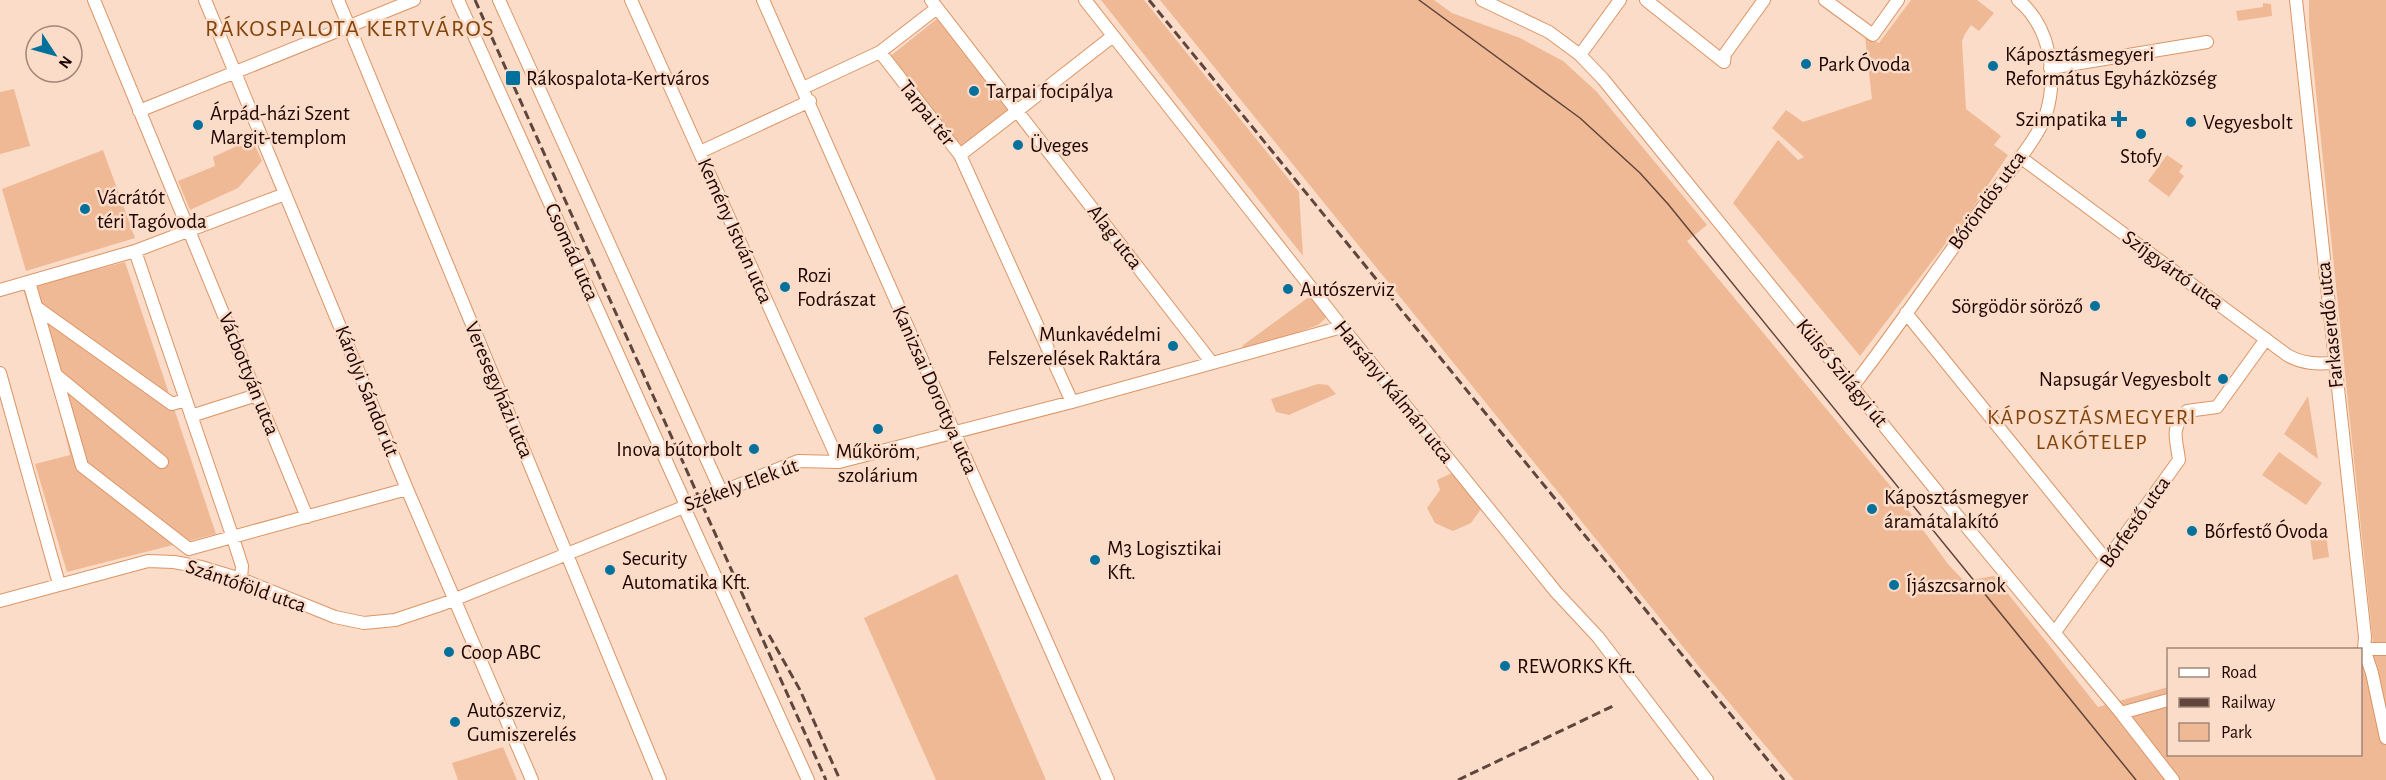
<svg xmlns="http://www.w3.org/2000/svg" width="2386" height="780" font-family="'Alegreya Sans',sans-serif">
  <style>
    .green { fill: #f0b995 }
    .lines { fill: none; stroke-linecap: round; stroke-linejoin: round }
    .minor-casing { stroke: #dc9564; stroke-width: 14 }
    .minor { stroke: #fff; stroke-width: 12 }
    .tram { stroke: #60453c; stroke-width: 1.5 }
    .rail { stroke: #60453c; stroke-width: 3; stroke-dasharray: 9 4.5; stroke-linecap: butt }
    .poi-dot { fill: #04709c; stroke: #fadcc8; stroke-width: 2 }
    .labels { text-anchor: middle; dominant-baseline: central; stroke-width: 5; stroke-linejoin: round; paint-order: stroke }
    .poi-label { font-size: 21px; fill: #1e0500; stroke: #fadcc8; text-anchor: start }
    .street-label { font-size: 21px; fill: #1e0500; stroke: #fadcc8 }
    .neighbourhood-label { font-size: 22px; letter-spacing: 1.5px; fill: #84440d; stroke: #fadcc8 }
    .quarter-label { font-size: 24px; letter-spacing: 1.5px; fill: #84440d; stroke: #fadcc8 }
  </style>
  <rect width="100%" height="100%" fill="#fadcc8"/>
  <path class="green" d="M 1101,0 L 1144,0 L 1299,192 L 1303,256 Z
    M 1160,0 L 1434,0 L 1452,13 L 1520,38 L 1563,61 L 1596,91 L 1707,225 L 1687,241 L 1892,488 L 1948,564 L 1964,581 L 1994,576 L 2098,707 L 2168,687 L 2168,754 L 2360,754 L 2360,650 L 2346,649 L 2373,644 L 2309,24 L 2309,0 L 2386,0 L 2386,780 L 1794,780 L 1701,669 Z
    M 1911,0 L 1977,0 L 1994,13 L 1979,31 L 1971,25 L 1965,34 L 1962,41 L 1966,109 L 2001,136 L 1994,145 L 2008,155 L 1972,209 L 1860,356 L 1733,203 L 1778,140 L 1798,160 L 1804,157 L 1772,128 L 1786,110 L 1803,122 L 1872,99 L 1865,37 L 1879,43 Z
    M 2263,3 L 2271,4 L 2272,16 L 2238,21 L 2236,11 L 2263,7 Z
    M 938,18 L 1013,110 L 962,150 L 888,58 Z
    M 14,89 L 30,146 L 0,154 L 0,92 Z
    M 252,139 L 262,161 L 238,188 L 190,210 L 178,181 L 215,166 L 213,157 Z
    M 103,150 L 135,238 L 26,271 L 2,189 Z
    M 2167,155 L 2183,166 L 2179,172 L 2184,176 L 2169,197 L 2148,181 Z
    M 125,262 L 216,534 L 67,572 L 35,464 L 70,455 L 57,400 L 23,289 Z
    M 1313,294 L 1327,312 L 1325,319 L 1318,325 L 1246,351 L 1242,346 Z
    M 1318,384 L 1328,385 L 1336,394 L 1289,415 L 1276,412 L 1271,399 Z
    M 2308,396 L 2318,459 L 2284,434 Z
    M 2279,452 L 2322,483 L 2306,505 L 2262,475 Z
    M 1454,472 L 1483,506 L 1471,523 L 1453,531 L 1435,523 L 1427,508 L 1440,490 L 1437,480 Z
    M 2325,528 L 2329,557 L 2313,560 L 2309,530 Z
    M 957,574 L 1046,780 L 936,780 L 864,618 Z
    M 503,747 L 517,780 L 458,780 L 452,763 Z"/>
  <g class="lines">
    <g class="minor-casing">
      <path id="minor" d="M 94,0 L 307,517
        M 205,0 L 407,489 L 532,780
        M 338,0 L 660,780
        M 458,0 L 686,505
        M 499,0 L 721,491
        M 631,0 L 839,462
        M 763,0 L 1108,780
        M 931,0 L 1017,111 L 960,155 L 880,52 L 937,8
        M 1085,0 L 1342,327 L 1556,592 L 1598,637 L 1707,780
        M 1482,0 L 1549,32 L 1580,55 L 1603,79 L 1936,490 L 2121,713 L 2173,780
        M 1646,0 L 1724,62 L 1725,54 L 1764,0
        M 1825,0 L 1873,35 L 1898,0
        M 2296,0 L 2365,637 L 2364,649 L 2372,673 L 2386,738
        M 1113,36 L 1017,111 L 1212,363
        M 1580,55 L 1620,0
        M 2050,68 L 2207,42
        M 803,88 L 880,52
        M 139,111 L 414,0
        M 700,152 L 810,101
        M 960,155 L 1072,402
        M 2020,157 L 2287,355 C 2303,364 2316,364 2334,363
        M 135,251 L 233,538 L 242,566 L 241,579
        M 29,282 L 82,466 L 189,549 L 407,489
        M 0,290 L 135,251 L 285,194
        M 36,307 L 172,404 L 185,400
        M 1906,313 L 2107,561
        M 0,373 L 59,584
        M 56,375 L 162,462
        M 1853,386 C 1899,327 1940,264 1985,204 C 2001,182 2039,138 2046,114 C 2058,76 2050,26 2018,0
        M 191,416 L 257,395
        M 683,505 L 808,780
        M 0,601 L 148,561 L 174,562 L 201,567 L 241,579 L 335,617 L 364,623 L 395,620 L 443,604 L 798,461 L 839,462 L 1072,402 L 1342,327
        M 2055,632 L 2179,460 C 2176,435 2170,431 2187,411 L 2217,407 L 2266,339
        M 2364,649 L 2386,649
        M 2121,713 L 2168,700"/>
    </g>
    <use href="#minor" class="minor"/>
    <path class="tram" d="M 1419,0 L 1580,118 L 1640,173 L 1668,204 L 2136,780"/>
    <path class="rail" d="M 475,0 L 826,780
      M 1149,0 L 1784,780
      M 769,635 L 800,690 L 840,780
      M 1458,780 L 1613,706"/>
  </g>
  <g class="poi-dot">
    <circle cx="1806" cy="64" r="6"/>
    <circle cx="1993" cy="66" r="6"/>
    <rect x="505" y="70" width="16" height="16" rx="3"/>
    <circle cx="974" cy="91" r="6"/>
    <path d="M2116 110h6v6h6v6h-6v6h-6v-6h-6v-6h6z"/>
    <circle cx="2191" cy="122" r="6"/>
    <circle cx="198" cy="125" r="6"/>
    <circle cx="2141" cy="134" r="6"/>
    <circle cx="1018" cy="145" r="6"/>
    <circle cx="85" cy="209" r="6"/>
    <circle cx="785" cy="287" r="6"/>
    <circle cx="1288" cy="289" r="6"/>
    <circle cx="2095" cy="306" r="6"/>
    <circle cx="1173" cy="346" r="6"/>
    <circle cx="2223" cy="379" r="6"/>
    <circle cx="878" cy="429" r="6"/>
    <circle cx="754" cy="449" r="6"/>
    <circle cx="1872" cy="509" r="6"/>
    <circle cx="2192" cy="531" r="6"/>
    <circle cx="1095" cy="560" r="6"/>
    <circle cx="610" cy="570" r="6"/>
    <circle cx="1894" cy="585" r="6"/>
    <circle cx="449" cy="652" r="6"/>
    <circle cx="1505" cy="666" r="6"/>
    <circle cx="455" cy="722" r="6"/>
  </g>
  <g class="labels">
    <g class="poi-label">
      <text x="2005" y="54">Káposztásmegyeri<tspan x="2005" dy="24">Református Egyházközség</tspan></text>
      <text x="1818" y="64">Park Óvoda</text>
      <text x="526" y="78">Rákospalota-Kertváros</text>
      <text x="986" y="91">Tarpai focipálya</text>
      <text x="210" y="113">Árpád-házi Szent<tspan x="210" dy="24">Margit-templom</tspan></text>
      <text x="2107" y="119" text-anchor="end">Szimpatika</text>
      <text x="2203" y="122">Vegyesbolt</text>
      <text x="1030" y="145">Üveges</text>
      <text x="2141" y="156" text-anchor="middle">Stofy</text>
      <text x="97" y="197">Vácrátót<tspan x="97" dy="24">téri Tagóvoda</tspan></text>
      <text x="797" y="275">Rozi<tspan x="797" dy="24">Fodrászat</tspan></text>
      <text x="1300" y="289">Autószerviz</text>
      <text x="2083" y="306" text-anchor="end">Sörgödör söröző</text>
      <text x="1161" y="334" text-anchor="end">Munkavédelmi<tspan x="1161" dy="24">Felszerelések Raktára</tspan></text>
      <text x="2211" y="379" text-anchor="end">Napsugár Vegyesbolt</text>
      <text x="742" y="449" text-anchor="end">Inova bútorbolt</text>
      <text x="878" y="451" text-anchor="middle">Műköröm,<tspan x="878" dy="24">szolárium</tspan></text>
      <text x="1884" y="497">Káposztásmegyer<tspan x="1884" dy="24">áramátalakító</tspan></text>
      <text x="2204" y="531">Bőrfestő Óvoda</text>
      <text x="1107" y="548">M3 Logisztikai<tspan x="1107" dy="24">Kft.</tspan></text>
      <text x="622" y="558">Security<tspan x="622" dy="24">Automatika Kft.</tspan></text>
      <text x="1906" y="585">Íjászcsarnok</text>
      <text x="461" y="652">Coop ABC</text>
      <text x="1517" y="666">REWORKS Kft.</text>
      <text x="467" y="710">Autószerviz,<tspan x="467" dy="24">Gumiszerelés</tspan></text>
    </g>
    <g class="street-label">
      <text transform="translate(927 113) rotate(52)">Tarpai tér</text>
      <text transform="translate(1987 200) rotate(-54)">Bőröndös utca</text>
      <text transform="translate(735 231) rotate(66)">Kemény István utca</text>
      <text transform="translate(1115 237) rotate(52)">Alag utca</text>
      <text transform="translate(572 252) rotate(66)">Csomád utca</text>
      <text transform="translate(2173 270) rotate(36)">Szíjgyártó utca</text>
      <text transform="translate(2330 325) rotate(-96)">Farkaserdő utca</text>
      <text transform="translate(1842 373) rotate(51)">Külső Szilágyi út</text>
      <text transform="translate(249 374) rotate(68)">Vácbottyán utca</text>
      <text transform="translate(499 390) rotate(67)">Veresegyházi utca</text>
      <text transform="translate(935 390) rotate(66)">Kanizsai Dorottya utca</text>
      <text transform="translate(367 391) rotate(68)">Károlyi Sándor út</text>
      <text transform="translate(1394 392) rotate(51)">Harsányi Kálmán utca</text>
      <text transform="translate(741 485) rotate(-20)">Székely Elek út</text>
      <text transform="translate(2135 522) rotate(-55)">Bőrfestő utca</text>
      <text transform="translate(246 586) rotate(19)">Szántóföld utca</text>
    </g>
    <g class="neighbourhood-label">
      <text x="2092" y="417">KÁPOSZTÁSMEGYERI<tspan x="2092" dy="25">LAKÓTELEP</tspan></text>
    </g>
    <g class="quarter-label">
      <text x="350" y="29">RÁKOSPALOTA KERTVÁROS</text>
    </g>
  </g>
  <rect x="2167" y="648" width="195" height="108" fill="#fadcc8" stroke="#a28678" stroke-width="1.5"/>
  <rect x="2179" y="668" width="30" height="9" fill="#ffffff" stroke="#a28678" stroke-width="1.5"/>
  <text x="2221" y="678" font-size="18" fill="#1e0500">Road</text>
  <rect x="2179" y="698" width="30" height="9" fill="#60453c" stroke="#a28678" stroke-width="1.5"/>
  <text x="2221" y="708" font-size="18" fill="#1e0500">Railway</text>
  <rect x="2179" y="723" width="30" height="18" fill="#f0b995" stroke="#a28678" stroke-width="1.5"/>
  <text x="2221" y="738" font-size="18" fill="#1e0500">Park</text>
  <g transform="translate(54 54) rotate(126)"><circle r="28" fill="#fadcc8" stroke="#a28678" stroke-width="1.5"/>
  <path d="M0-4.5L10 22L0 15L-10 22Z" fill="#04709c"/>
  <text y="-9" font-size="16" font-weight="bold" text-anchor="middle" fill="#1e0500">N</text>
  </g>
</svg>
